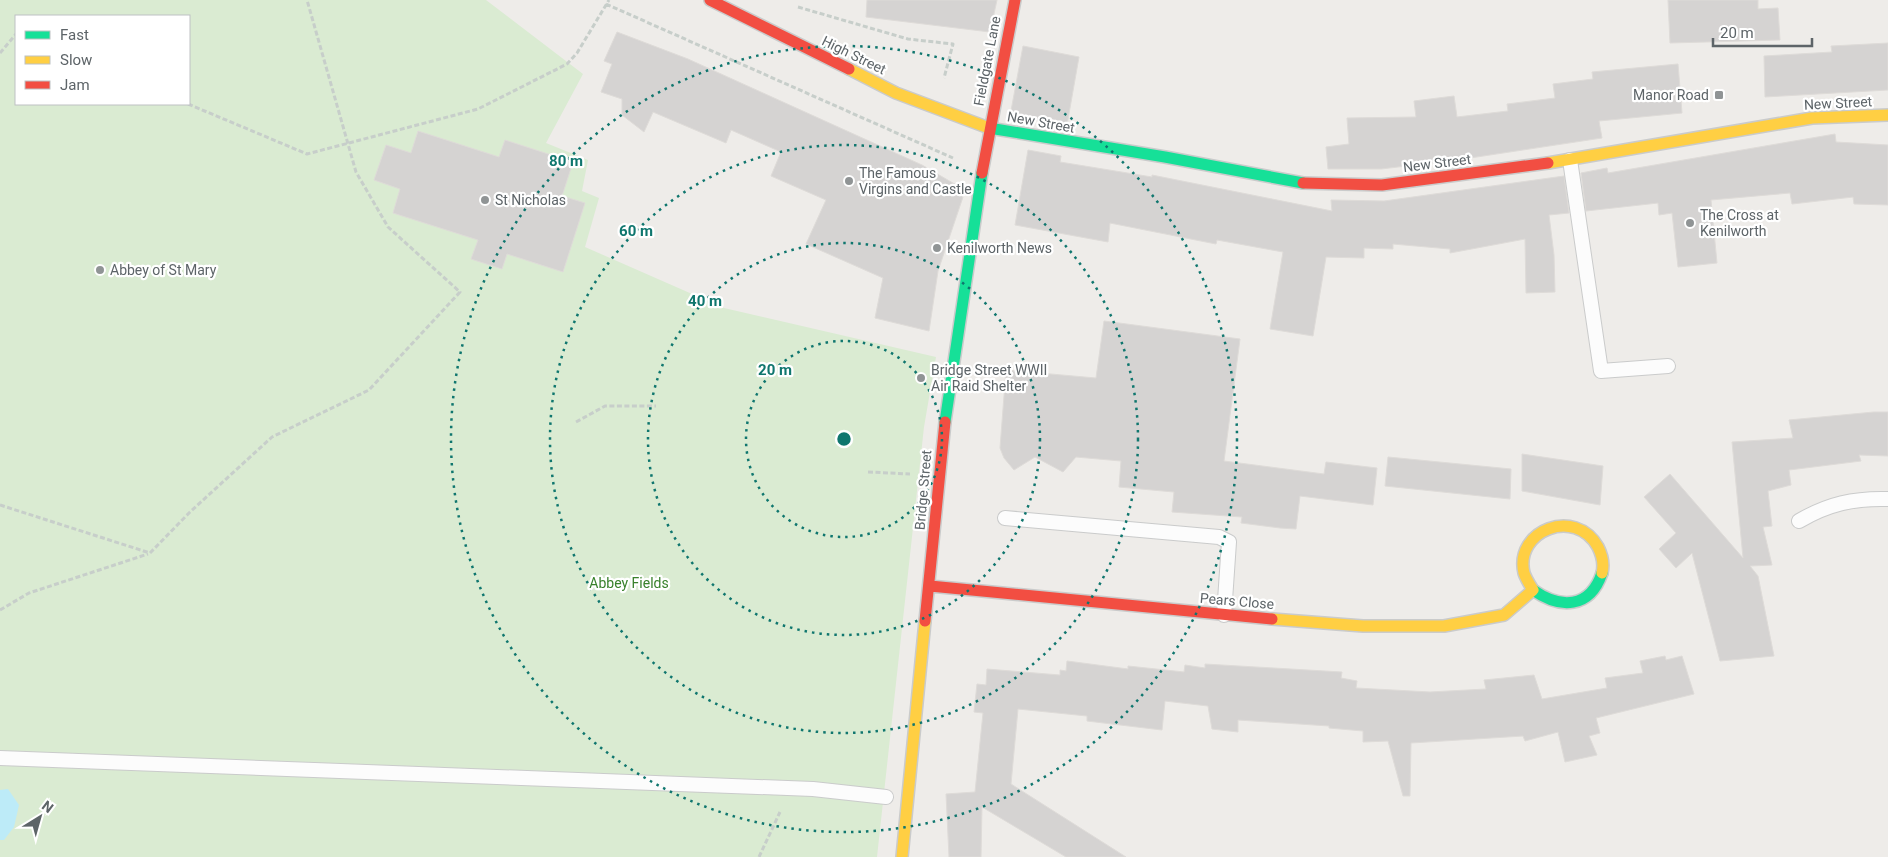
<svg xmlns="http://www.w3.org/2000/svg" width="1888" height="857" font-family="Roboto,sans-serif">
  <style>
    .green { fill: #daebd2; fill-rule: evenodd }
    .water { fill: #bdebf8 }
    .building { fill: #d5d3d2; stroke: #dedbd8 }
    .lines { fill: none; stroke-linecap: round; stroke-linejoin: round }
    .lane-casing { stroke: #cacbcb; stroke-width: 16 }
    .fast-casing { stroke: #cacbcb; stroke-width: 14 }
    .slow-casing { stroke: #cacbcb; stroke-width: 14 }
    .jam-casing { stroke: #cacbcb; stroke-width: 14 }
    .path { stroke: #c7ceca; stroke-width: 3; stroke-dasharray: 5 2.5; stroke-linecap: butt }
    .lane { stroke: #fcfcfc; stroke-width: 14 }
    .fast { stroke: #16e098; stroke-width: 11 }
    .slow { stroke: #ffcf43; stroke-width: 11 }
    .jam { stroke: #f24e42; stroke-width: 11 }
    .ring { fill: none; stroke: #0f766e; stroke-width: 2.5; stroke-dasharray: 2.5 5 }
    .poi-dot { fill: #909495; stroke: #fff; stroke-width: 2 }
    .labels { text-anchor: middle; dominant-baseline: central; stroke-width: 4.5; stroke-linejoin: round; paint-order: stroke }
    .street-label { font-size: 14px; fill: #5d6468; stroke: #fff }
    .poi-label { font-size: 14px; fill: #5d6468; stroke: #fff; text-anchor: start }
    .park-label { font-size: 14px; fill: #38812b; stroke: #fff }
    .centre { fill: #0f766e; stroke: #fff; stroke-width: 2.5 }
    .ring-label { font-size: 15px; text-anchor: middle; font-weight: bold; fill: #0f766e; stroke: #fff; stroke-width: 4.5; stroke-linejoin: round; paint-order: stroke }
  </style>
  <rect width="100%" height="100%" fill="#eeece9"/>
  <path class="green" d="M 0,0 L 486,0 L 583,74 L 546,143 L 588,160 L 582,191 L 599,198 L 585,247 L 724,308 L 936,357 L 924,427 L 877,857 L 0,857 ZM 16,16 L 189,16 L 189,104 L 16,104 Z"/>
  <path class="water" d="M 8,789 L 19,805 L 14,827 L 4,840 L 0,840 L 0,790 Z"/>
  <path class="building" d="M 867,0 L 997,0 L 990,32 L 866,17 Z
    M 1668,0 L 1758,0 L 1758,9 L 1778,8 L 1780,40 L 1670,43 Z
    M 617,32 L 688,59 L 922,165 L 958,186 L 963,197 L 938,271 L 929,331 L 875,318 L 883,278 L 806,244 L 826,200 L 771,176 L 781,152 L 731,130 L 726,143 L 653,112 L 644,132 L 622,115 L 622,99 L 601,92 L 612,64 L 604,61 Z
    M 1888,43 L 1888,90 L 1765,97 L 1764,56 L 1832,52 L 1831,46 Z
    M 1023,46 L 1079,57 L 1067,125 L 1010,116 Z
    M 1678,64 L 1682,113 L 1599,121 L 1602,138 L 1457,160 L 1381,169 L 1328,169 L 1326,147 L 1349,144 L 1347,118 L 1416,117 L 1414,101 L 1454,96 L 1457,117 L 1508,111 L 1507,104 L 1555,98 L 1553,84 L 1593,79 L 1592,72 Z
    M 418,131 L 499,157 L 505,140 L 573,162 L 562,196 L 585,203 L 563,272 L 507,254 L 502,269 L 471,259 L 478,240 L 393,213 L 400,189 L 374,180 L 386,145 L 411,153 Z
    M 1835,134 L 1836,142 L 1888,145 L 1888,205 L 1854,204 L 1853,197 L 1792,204 L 1790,193 L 1711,200 L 1717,263 L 1678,267 L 1672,213 L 1659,215 L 1658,203 L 1586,211 L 1581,173 L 1607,168 L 1608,173 Z
    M 1028,150 L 1061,156 L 1060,162 L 1152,177 L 1152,175 L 1332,211 L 1331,200 L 1384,201 L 1564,176 L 1569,213 L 1549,215 L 1554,255 L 1555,292 L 1526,293 L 1525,239 L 1450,253 L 1450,249 L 1393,244 L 1393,249 L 1364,248 L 1364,258 L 1326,257 L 1313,336 L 1270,329 L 1283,252 L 1217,240 L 1216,244 L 1110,223 L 1108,242 L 1015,225 Z
    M 1104,321 L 1240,339 L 1224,461 L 1324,474 L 1326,462 L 1377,468 L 1373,505 L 1300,496 L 1296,529 L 1280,528 L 1241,523 L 1242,517 L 1172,512 L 1174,492 L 1119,487 L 1121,461 L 1076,457 L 1063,472 L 1035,457 L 1014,470 L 1004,458 L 1000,448 L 1006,370 L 1096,378 Z
    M 1874,412 L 1888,412 L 1888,456 L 1859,455 L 1861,461 L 1789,470 L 1791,485 L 1768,491 L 1772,526 L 1763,527 L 1772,565 L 1750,566 L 1758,576 L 1774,656 L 1720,661 L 1692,553 L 1676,568 L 1659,549 L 1676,533 L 1644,497 L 1670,474 L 1743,558 L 1732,442 L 1793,438 L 1789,420 Z
    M 1522,454 L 1603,466 L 1600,505 L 1522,491 Z
    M 1388,457 L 1511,469 L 1510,499 L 1385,486 Z
    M 1665,656 L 1666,660 L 1682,656 L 1694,694 L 1596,718 L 1600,733 L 1589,736 L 1597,755 L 1565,762 L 1558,732 L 1525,741 L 1523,736 L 1411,743 L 1410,796 L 1403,796 L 1388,741 L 1363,742 L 1363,731 L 1329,728 L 1329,726 L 1238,720 L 1238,732 L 1212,729 L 1208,706 L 1165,701 L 1162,730 L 1087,721 L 1087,716 L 1018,709 L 1011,784 L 1126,857 L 1066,857 L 982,807 L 981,857 L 949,857 L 946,794 L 975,792 L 983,713 L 974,712 L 977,684 L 986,685 L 987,669 L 1060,675 L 1060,670 L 1066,671 L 1067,661 L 1128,669 L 1128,666 L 1184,672 L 1185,665 L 1205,668 L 1205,664 L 1342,672 L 1341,678 L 1357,681 L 1356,688 L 1430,692 L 1486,689 L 1484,680 L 1534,675 L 1542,699 L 1607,688 L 1605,678 L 1643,673 L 1640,661 Z"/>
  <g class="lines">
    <g class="lane-casing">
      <path id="lane" d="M 1570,160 L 1601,371 L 1668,366
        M 1005,518 L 1219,537 L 1229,542 L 1224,615
        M 1799,521 C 1828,504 1854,498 1888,499
        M 0,758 L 813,789 L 886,797"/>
    </g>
    <g class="fast-casing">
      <path id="fast" d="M 989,128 L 1165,157 L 1303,183
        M 945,422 L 982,173
        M 1533,590 C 1560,609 1590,609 1602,573"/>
    </g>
    <g class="slow-casing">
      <path id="slow" d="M 849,69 L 896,93 L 989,128
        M 1548,163 L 1812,118 L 1888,115
        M 1272,619 L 1363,626 L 1444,626 L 1504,615 L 1533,590 C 1530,585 1526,579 1524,573 C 1514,531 1575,506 1598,547 C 1602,555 1604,565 1602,573
        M 902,857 L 925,621"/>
    </g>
    <g class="jam-casing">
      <path id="jam" d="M 710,0 L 849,69
        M 982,173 L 1015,0
        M 1303,183 L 1382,185 L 1548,163
        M 930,586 L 1272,619
        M 925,621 L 945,422"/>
    </g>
    <path class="path" d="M 606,4 L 953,158
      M 798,7 L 908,39 L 953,44 L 944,78
      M 0,53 L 16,34
      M 188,104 L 307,154 L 478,109 L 567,64 L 577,53 L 609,0
      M 576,422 L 605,406 L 656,406
      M 868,472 L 910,474
      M 0,505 L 150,553 L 190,512 L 272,437 L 369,390 L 460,292 L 388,227 L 356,172 L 307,0
      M 0,610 L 29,593 L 148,554
      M 759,857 L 780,812"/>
    <use href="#lane" class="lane"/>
    <use href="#fast" class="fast"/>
    <use href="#slow" class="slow"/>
    <use href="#jam" class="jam"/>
  </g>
  <g class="ring">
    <circle cx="844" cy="439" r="98"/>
    <circle cx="844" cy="439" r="196"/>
    <circle cx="844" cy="439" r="294"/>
    <circle cx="844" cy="439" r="393"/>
  </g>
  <g class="poi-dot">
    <rect x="1714" y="90" width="10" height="10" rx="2.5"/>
    <circle cx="849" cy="181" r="5"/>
    <circle cx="485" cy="200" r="5"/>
    <circle cx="1690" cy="223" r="5"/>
    <circle cx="937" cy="248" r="5"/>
    <circle cx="100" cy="270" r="5"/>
    <circle cx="921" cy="378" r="5"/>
  </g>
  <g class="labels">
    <g class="street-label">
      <text transform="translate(854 55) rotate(26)">High Street</text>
      <text transform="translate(987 61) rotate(-79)">Fieldgate Lane</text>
      <text transform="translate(1838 103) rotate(-3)">New Street</text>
      <text transform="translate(1041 122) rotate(10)">New Street</text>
      <text transform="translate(1437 163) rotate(-7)">New Street</text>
      <text transform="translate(923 490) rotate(-85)">Bridge Street</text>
      <text transform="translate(1237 601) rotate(5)">Pears Close</text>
    </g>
    <g class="poi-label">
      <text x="1709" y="95" text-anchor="end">Manor Road</text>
      <text x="859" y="173">The Famous<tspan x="859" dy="16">Virgins and Castle</tspan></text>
      <text x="495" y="200">St Nicholas</text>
      <text x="1700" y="215">The Cross at<tspan x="1700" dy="16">Kenilworth</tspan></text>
      <text x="947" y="248">Kenilworth News</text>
      <text x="110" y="270">Abbey of St Mary</text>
      <text x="931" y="370">Bridge Street WWII<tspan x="931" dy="16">Air Raid Shelter</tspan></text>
    </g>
    <g class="park-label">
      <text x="629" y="583">Abbey Fields</text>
    </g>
  </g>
  <circle cx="844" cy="439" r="8" class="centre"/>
  <g class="ring-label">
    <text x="566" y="166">80 m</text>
    <text x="636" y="236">60 m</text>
    <text x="705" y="306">40 m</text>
    <text x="775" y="375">20 m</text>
  </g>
  <rect x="15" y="15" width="175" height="90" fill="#ffffff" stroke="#bec1c3"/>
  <rect x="25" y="31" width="25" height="8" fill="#16e098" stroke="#bec1c3"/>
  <text x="60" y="40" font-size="15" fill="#5d6468">Fast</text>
  <rect x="25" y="56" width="25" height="8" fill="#ffcf43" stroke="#bec1c3"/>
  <text x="60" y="65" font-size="15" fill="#5d6468">Slow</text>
  <rect x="25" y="81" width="25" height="8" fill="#f24e42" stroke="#bec1c3"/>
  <text x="60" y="90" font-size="15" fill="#5d6468">Jam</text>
  <g transform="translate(40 817) rotate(37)" stroke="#ffffff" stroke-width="4" paint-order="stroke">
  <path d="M0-4L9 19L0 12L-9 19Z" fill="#5d6468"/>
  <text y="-8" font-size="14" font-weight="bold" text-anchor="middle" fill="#5d6468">N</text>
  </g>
  <path d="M1713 38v8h99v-8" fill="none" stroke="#5d6468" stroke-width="2.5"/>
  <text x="1720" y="38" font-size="15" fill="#5d6468" stroke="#ffffff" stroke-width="4" paint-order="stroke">20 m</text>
</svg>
